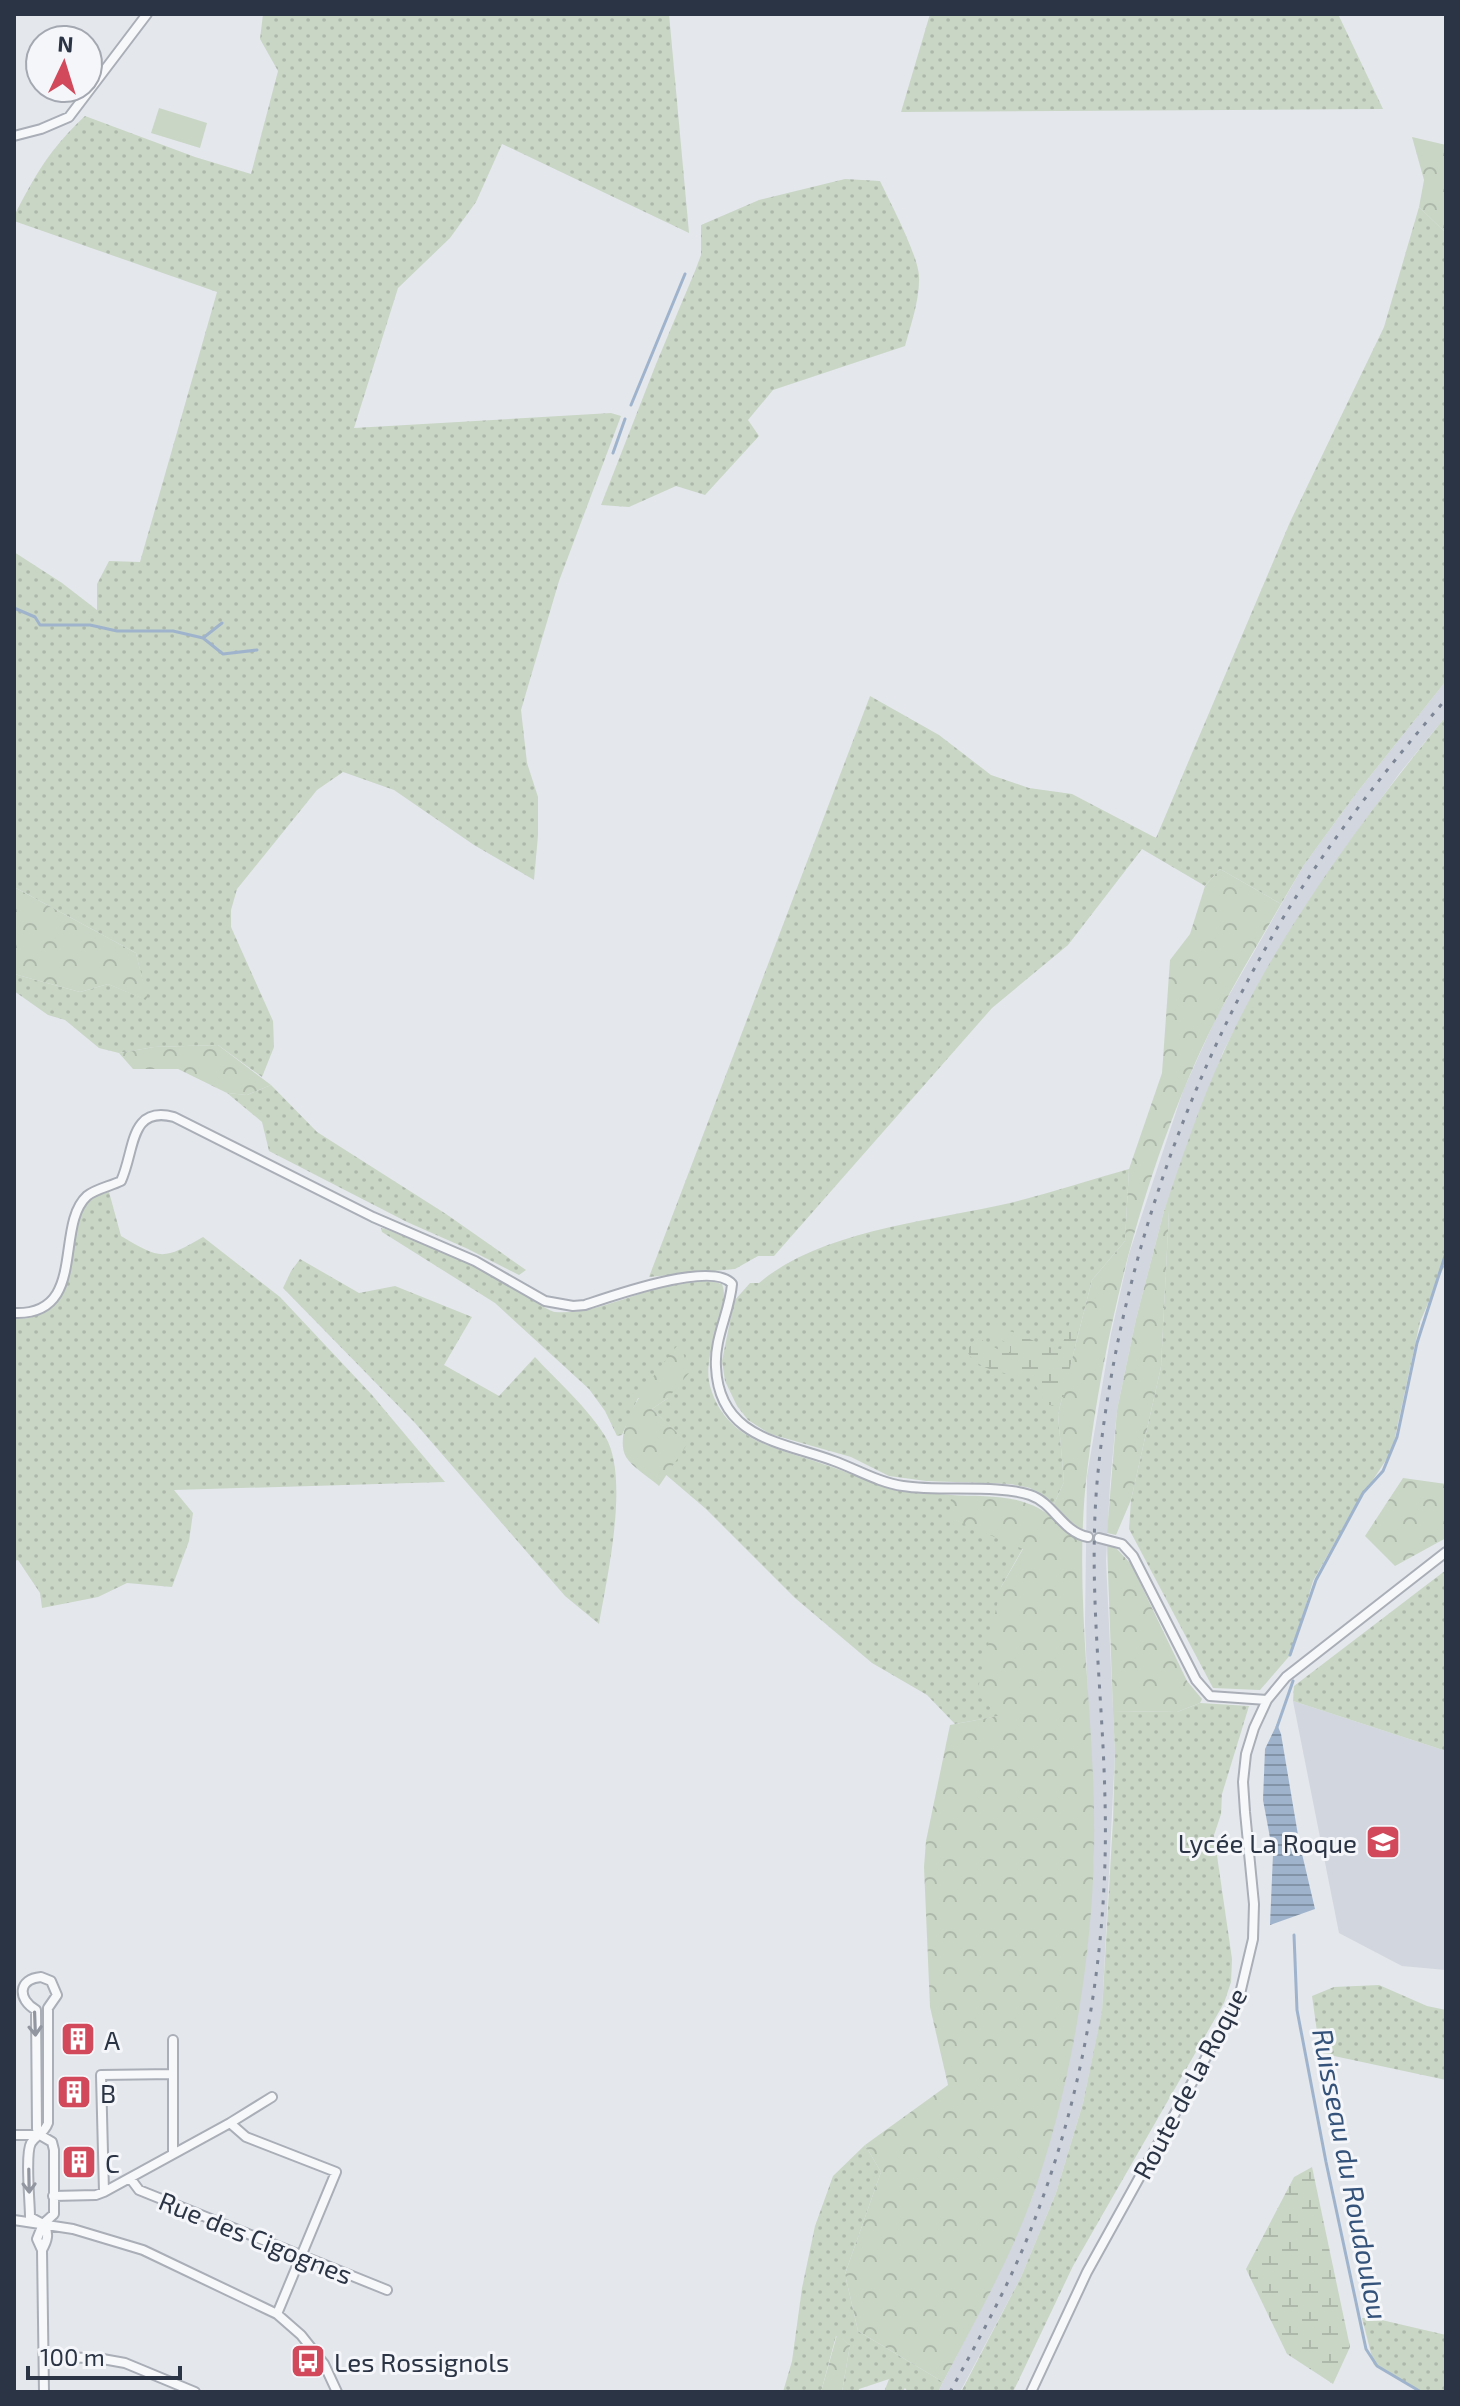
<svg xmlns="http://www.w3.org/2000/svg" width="1460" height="2406" font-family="'Exo 2',sans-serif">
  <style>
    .built { fill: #d2d6de }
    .grass { fill: url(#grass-dots) }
    .forest { fill: url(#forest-crowns) }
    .wetland { fill: url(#wetland-marsh) }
    .garden { fill: #c9d6c5 }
    .water { fill: url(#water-rules) }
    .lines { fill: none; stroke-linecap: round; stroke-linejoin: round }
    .stream { stroke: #9fb4cc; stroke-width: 3 }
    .street-casing { stroke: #a9aeb7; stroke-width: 12 }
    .street { stroke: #f7f8fa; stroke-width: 8 }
    .rail { stroke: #7d8696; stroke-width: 3; stroke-dasharray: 4 8; stroke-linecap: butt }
    .oneway { stroke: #9196a0 }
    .labels { text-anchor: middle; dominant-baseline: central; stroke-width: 6; stroke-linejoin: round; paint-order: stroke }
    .poi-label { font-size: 26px; fill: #2b3445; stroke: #f4f6f9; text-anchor: start }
    .street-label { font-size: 26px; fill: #2b3445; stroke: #f4f6f9 }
    .water-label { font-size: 28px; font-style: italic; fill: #34527a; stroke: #f4f6f9 }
  </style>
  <defs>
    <pattern id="grass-dots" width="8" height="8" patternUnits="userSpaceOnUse" patternTransform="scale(2)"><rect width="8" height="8" fill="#c9d6c5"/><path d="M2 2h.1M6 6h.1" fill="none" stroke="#adb8ab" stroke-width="1.8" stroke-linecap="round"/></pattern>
    <pattern id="forest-crowns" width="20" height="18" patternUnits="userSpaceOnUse" patternTransform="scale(2)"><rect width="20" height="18" fill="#c9d6c5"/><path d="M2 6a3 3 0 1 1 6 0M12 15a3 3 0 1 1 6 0" fill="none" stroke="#adb8ab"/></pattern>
    <pattern id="wetland-marsh" width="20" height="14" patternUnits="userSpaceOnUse" patternTransform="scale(2)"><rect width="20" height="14" fill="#c9d6c5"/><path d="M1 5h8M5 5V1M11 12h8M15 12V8" fill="none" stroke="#adb8ab"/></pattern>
    <pattern id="water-rules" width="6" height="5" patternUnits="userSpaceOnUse" patternTransform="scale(2)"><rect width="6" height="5" fill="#9fb4cc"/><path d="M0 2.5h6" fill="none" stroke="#8293a7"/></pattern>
  </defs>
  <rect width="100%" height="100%" fill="#e4e7ec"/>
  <path class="built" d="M 1446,681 L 1446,716 L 1399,774 L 1348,844 L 1304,908 L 1261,979 L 1223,1052 L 1164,1211 L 1136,1319 L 1117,1410 L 1110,1484 L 1106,1561 L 1115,1753 L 1102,2012 L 1083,2103 L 1056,2193 L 1021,2277 L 960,2392 L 938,2392 L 988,2295 L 1031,2201 L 1058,2110 L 1075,2025 L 1088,1940 L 1094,1852 L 1085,1624 L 1087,1476 L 1111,1334 L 1129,1254 L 1183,1091 L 1216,1018 L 1304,865 L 1355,795 Z
    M 1293,1701 L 1446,1751 L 1446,1970 L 1402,1966 L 1339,1933 Z"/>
  <path class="grass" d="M 263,14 L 669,14 L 689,233 L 502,144 L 476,202 L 450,238 L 398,288 L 354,428 L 611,413 L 621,416 L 559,581 L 521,710 L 527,763 L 538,797 L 538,835 L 534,880 L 474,845 L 394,790 L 343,772 L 317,790 L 237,889 L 231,910 L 231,927 L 273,1021 L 274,1047 L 262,1077 L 218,1045 L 154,1047 L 119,1053 L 99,1048 L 65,1020 L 48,1015 L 14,991 L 14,974 L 80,992 L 108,984 L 147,1000 L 136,953 L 14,887 L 14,552 L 62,583 L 97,610 L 97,584 L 109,561 L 140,562 L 217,292 L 14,221 L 14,216 C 36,173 50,149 85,116 L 195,157 L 251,174 L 278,71 L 260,39 Z
    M 930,14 L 1338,14 L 1383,109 L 901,112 Z
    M 845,179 L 880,181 C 890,202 918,255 919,276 C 920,299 911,324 905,346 L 773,390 L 748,420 L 759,436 L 705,495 L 676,486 L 629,507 L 601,505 L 656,364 L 695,271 L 701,255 L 701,225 L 759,200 Z
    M 1419,207 L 1446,233 L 1446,681 L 1355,795 L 1304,865 L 1281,904 L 1220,869 L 1205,886 L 1142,849 L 1068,945 L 992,1008 L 774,1256 L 758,1256 L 735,1269 L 649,1277 L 870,696 L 939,735 L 991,775 L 1029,788 L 1072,794 L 1156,838 L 1290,522 L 1384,327 Z
    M 1446,716 L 1446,1262 L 1420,1322 L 1392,1451 L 1353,1510 L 1313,1581 L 1292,1653 L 1260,1690 L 1213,1688 L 1129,1529 L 1131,1500 L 1161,1367 L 1169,1212 L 1164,1211 C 1182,1158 1200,1103 1224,1051 C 1280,929 1362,820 1446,716 Z
    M 271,1085 L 317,1132 L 446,1214 L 526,1270 L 519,1275 L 468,1249 L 407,1222 L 269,1151 L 262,1122 L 227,1093 L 247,1095 Z
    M 1129,1169 L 1125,1241 L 1092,1280 L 1058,1414 L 1064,1482 L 1054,1504 L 1030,1488 L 1010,1484 L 926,1481 L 889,1476 L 851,1457 L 770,1434 L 748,1420 L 737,1406 L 725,1381 L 722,1361 L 734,1301 L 750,1283 L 759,1283 C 821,1230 932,1221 1010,1203 C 1050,1193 1090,1180 1129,1169 Z
    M 109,1192 L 121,1236 C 161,1260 163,1260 203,1237 L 280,1297 L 372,1395 L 445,1482 L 174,1490 L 193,1513 L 189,1541 L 172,1587 L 127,1583 L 98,1597 L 42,1608 L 40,1593 L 18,1560 L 14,1561 L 14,1318 C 27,1320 38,1317 48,1308 C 53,1304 59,1299 62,1294 C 78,1270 66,1220 91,1199 C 96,1195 103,1194 109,1192 Z
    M 381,1228 C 389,1229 396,1234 403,1236 C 432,1246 461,1257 488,1272 C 501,1279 546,1311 555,1312 C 607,1317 673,1268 722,1284 C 732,1311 701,1351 710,1386 C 726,1443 780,1448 826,1465 C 848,1472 868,1482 890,1489 C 908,1494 931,1493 951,1495 L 951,1518 L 1023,1548 L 1001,1587 L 999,1716 L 955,1724 L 927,1695 L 872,1663 L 795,1598 L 706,1509 L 665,1474 L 687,1443 L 652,1409 L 668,1398 L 638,1398 L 622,1435 L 617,1436 L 605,1411 L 589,1389 L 495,1303 L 382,1232 Z
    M 300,1259 L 359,1293 L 395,1286 L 472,1317 L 444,1365 L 499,1396 L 535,1357 C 558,1382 587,1407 605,1436 C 630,1477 607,1577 599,1624 L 565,1596 L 415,1423 L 283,1288 L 291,1271 Z
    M 1446,1570 L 1446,1751 L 1293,1701 L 1294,1686 Z
    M 1200,1703 L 1249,1706 L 1222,1794 L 1221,1814 L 1214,1835 L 1232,1959 L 1231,1982 L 1224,2003 L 1073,2266 L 1013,2392 L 961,2392 L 1021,2277 L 1056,2193 L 1083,2103 L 1102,2011 L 1113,1820 L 1115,1753 L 1113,1711 L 1177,1712 Z
    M 1379,1985 L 1427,2006 L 1446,2010 L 1446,2080 L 1320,2053 L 1312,1996 L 1334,1987 Z
    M 865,2145 L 881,2172 L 845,2274 L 858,2331 L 943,2382 L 938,2392 L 908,2392 L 905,2388 L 902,2392 L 884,2392 L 889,2379 L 859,2389 L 858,2392 L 842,2392 L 850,2345 L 836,2336 L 821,2392 L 783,2392 L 792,2361 L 802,2288 L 815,2226 L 833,2176 Z
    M 1362,2318 L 1373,2318 L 1446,2335 L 1446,2392 L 1421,2392 L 1374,2365 Z"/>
  <path class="forest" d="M 1412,137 L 1446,145 L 1446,233 L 1419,207 L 1424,180 Z
    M 1220,869 L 1281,904 C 1259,942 1236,980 1216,1019 C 1148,1154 1105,1321 1087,1472 C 1072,1597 1097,1725 1094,1851 C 1092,1962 1069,2097 1031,2201 C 1008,2263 974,2323 943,2382 L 858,2331 L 845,2274 L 881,2172 L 865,2145 L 948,2085 L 930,2007 L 924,1867 L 926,1841 L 950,1725 L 998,1716 L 977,1693 L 1001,1587 L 1023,1549 L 950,1518 L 951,1495 C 984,1497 1021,1493 1049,1515 L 1064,1482 L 1058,1414 L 1092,1280 L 1125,1241 L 1129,1169 L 1162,1073 L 1170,960 L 1190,934 L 1205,886 Z
    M 14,887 L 136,953 L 148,1001 L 108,984 L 80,992 L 14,974 Z
    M 218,1045 L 271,1085 L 247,1095 L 227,1093 L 178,1069 L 133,1069 L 119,1053 L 154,1047 Z
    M 1164,1211 L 1169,1211 L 1161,1367 L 1131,1500 L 1116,1535 L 1107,1533 L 1117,1410 L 1136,1319 Z
    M 680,1342 L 689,1373 L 668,1398 L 652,1409 L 688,1443 L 659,1486 C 650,1478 632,1467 626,1457 C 609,1425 662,1366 680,1342 Z
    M 1403,1478 L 1446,1484 L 1446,1538 L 1395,1566 L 1365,1536 Z
    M 1107,1544 L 1117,1549 L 1131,1564 L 1187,1681 L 1202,1699 L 1200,1703 L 1177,1712 L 1113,1711 Z
    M 837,2335 L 850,2345 L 842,2392 L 821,2392 Z"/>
  <path class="wetland" d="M 1070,1321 L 1080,1321 L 1064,1396 L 1057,1405 L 1047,1405 L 1030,1376 C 1009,1374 977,1372 967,1351 L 973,1341 L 980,1339 L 999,1350 L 1010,1352 L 1010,1345 L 991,1334 L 992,1329 C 1021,1328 1038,1349 1061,1349 Z
    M 1312,2167 L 1350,2347 L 1333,2384 L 1287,2354 L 1246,2269 L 1294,2177 Z"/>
  <path class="garden" d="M 159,108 L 207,123 L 200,148 L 151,133 Z"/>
  <path class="water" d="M 1277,1724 L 1281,1734 L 1299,1841 L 1315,1909 L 1270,1925 L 1273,1854 L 1263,1800 L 1265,1749 Z"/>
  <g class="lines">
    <path class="stream" d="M 631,405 L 685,274
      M 613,453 L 625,419
      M 14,608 L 35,617 L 40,625 L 90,625 L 117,631 L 173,631 L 203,638 L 223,654 L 257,650
      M 203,638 L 222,623
      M 1290,1655 L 1316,1580 L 1363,1493 L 1383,1471 L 1397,1437 L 1417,1343 L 1446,1253
      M 1277,1727 L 1293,1681
      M 1294,1935 L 1297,2010 L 1326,2162 L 1366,2349 L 1377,2366 L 1421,2392"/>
    <g class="street-casing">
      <path id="street" d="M 14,136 L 41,129 L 69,117 L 147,14
        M 14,1313 C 88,1316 54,1226 87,1196 C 95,1189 111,1186 121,1181 C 135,1151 129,1105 174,1117 L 373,1217 L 475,1261 L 545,1301 L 573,1306 L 585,1305 C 612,1296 713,1260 732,1284 C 730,1311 714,1338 716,1367 C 719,1439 783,1442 834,1461 C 856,1469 880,1483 903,1486 C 939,1492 998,1484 1030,1495 C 1054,1503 1062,1532 1088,1537
        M 1099,1538 L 1122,1544 L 1133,1556 L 1196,1680 L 1210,1696 L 1267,1700
        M 230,2123 L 246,2137 L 336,2172 L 277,2314
        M 14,2135 L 39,2135
        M 173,2154 L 173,2040
        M 130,2178 L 139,2190 L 387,2290
        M 104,2192 L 101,2075 L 173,2074
        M 53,2196 L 96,2195 L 104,2192 L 230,2123 L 272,2097
        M 14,2220 L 73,2229 L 143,2250 L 277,2314 L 301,2335 L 324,2364 L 337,2392
        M 43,2224 L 30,2217 C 30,2202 25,2154 31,2143 C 36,2135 44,2134 48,2123 L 48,2008 L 57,1995 L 51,1981 L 41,1977 C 18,1979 17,1999 36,2010 L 37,2129 L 40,2135 L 52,2142 L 54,2150 L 54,2214 L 43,2224 L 37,2239 L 42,2250 L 44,2392
        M 42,2250 C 47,2241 50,2233 43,2224
        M 44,2357 L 97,2358 L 125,2363 L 195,2392
        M 1031,2392 L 1087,2272 L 1239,1998 L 1253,1939 L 1254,1904 L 1245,1812 L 1243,1782 L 1246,1754 L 1254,1728 L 1267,1700 L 1286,1677 L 1446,1552"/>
    </g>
    <use href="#street" class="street"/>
    <path class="rail" d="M 950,2392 C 979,2339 1009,2285 1031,2229 C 1084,2095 1109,1946 1105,1801 C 1103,1695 1088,1590 1097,1483 C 1115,1284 1181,1089 1283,918 C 1330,840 1387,768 1446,699"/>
  </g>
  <defs><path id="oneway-shaft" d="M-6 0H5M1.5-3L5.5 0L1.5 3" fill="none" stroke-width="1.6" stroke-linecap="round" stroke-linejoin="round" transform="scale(2)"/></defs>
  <g class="oneway">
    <use href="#oneway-shaft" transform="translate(35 2024) rotate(88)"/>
    <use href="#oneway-shaft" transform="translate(29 2181) rotate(89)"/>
  </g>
  <defs>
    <g id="school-square" transform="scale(1.8)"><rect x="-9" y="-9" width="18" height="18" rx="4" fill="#d1495b" stroke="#f4f6f9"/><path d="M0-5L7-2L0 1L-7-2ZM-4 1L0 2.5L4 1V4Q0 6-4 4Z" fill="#fff"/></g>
    <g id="building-square" transform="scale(1.8)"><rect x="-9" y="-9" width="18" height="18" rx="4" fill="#d1495b" stroke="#f4f6f9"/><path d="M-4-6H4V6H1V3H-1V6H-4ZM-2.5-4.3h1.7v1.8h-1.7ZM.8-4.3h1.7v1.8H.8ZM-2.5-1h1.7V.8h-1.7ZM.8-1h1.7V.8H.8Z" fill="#fff"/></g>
    <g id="bus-square" transform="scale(1.8)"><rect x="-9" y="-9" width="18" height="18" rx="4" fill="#d1495b" stroke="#f4f6f9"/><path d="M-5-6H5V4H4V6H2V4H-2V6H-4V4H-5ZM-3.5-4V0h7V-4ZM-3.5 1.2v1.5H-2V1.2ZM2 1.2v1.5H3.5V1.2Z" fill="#fff"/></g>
  </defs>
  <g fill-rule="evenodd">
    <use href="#school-square" x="1383" y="1842"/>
    <use href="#building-square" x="78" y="2039"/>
    <use href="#building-square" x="74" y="2092"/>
    <use href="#building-square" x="79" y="2162"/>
    <use href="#bus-square" x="308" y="2361"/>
  </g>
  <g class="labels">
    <g class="poi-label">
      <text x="1357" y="1842" text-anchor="end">Lycée La Roque</text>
      <text x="104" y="2039">A</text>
      <text x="100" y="2092">B</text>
      <text x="105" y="2162">C</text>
      <text x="334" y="2361">Les Rossignols</text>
    </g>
    <g class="street-label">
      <text transform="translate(1189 2083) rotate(-62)">Route de la Roque</text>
      <text transform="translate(256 2237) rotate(22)">Rue des Cigognes</text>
    </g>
    <g class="water-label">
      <text transform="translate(1351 2174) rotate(79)">Ruisseau du Roudoulou</text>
    </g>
  </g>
  <rect width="1460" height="2406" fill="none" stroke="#2b3445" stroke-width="32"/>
  <g transform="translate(64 64) rotate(4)"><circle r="38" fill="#f4f6f9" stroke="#a4a8b1" stroke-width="2"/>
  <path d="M0-6L14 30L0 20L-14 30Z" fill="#d1495b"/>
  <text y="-12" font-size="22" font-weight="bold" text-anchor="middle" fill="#2b3445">N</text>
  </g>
  <path d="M28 2366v12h152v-12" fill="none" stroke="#2b3445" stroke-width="4"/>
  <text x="40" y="2366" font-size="24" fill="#2b3445" stroke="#f4f6f9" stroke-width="6" paint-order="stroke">100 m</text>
</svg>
